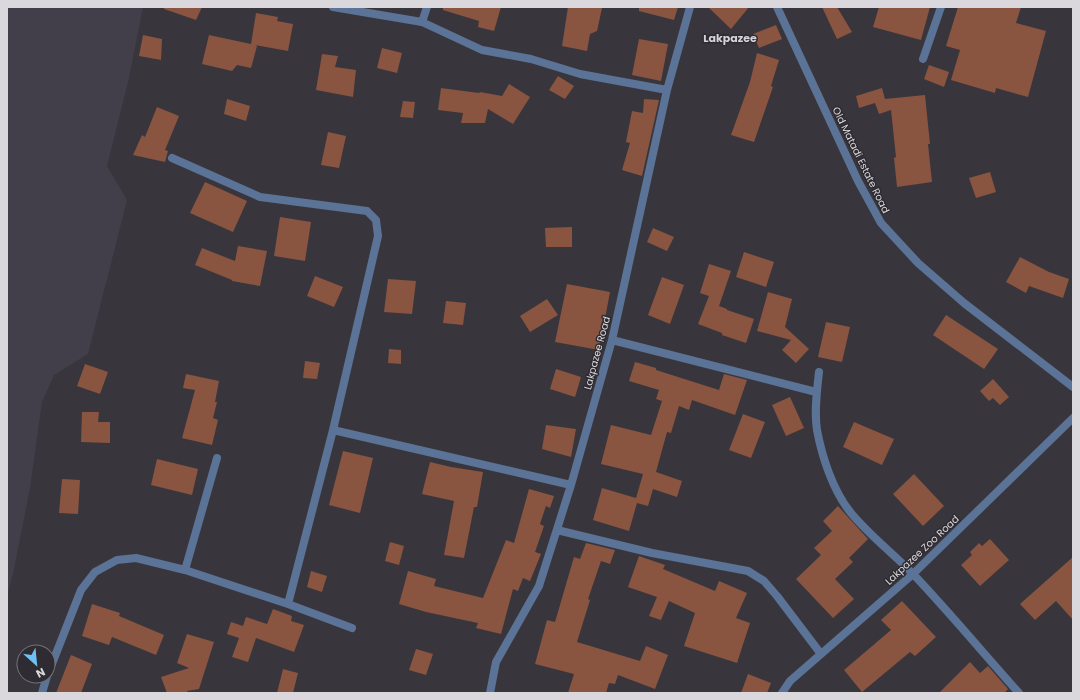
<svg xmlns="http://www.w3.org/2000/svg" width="1080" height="700" font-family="Poppins,sans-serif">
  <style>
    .built { fill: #423e4a }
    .building { fill: #895440 }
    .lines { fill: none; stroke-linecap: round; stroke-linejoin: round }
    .pedestrian { stroke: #5a7396; stroke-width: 8 }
    .minor { stroke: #5a7396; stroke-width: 8 }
    .tertiary { stroke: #5a7396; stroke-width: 8 }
    .labels { text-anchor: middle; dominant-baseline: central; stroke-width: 3; stroke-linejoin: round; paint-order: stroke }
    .street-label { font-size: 10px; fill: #dad8dc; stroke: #2e2c32 }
    .neighbourhood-label { font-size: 11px; font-weight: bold; fill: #d4d2da; stroke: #2e2c32 }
  </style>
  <rect width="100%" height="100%" fill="#38363c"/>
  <path class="built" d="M 7,7 L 143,7 L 129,78 L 107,166 L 127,200 L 88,354 L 54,375 L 42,402 L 30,488 L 13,574 L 7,596 Z"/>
  <path class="building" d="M 164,7 L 202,7 L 196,20 L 164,9 Z
    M 443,7 L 501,7 L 494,31 L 478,27 L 479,21 L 443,10 Z
    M 568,7 L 602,8 L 597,31 L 590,34 L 587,51 L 562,46 Z
    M 639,7 L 678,7 L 674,20 L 639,11 Z
    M 708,7 L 749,7 L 731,29 Z
    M 822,7 L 837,7 L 852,32 L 837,39 Z
    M 879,7 L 930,7 L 921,40 L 873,27 Z
    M 958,7 L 1021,7 L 1016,23 L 1046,31 L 1028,97 L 996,88 L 995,93 L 951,80 L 960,50 L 946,46 Z
    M 256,13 L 278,17 L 277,21 L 293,24 L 288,51 L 255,45 L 257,46 L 251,68 L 237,65 L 232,71 L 202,64 L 209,35 L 251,44 Z
    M 776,25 L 782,39 L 759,48 L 753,34 Z
    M 143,35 L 162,39 L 161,60 L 139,56 Z
    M 639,39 L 668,44 L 661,81 L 632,75 Z
    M 382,48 L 402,53 L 397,73 L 377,68 Z
    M 757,53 L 779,60 L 771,86 L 773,87 L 754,142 L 731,135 L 750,82 Z
    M 322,54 L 338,56 L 335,67 L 356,70 L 353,97 L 316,90 Z
    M 929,65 L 949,72 L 944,87 L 924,79 Z
    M 558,76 L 574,86 L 565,99 L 549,90 Z
    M 509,84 L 530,97 L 513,124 L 488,109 L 485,123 L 461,123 L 463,113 L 438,110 L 441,88 L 479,93 L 480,92 L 502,96 Z
    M 882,88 L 885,99 L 925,95 L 930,144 L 928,144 L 932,182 L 897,187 L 894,158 L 896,157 L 891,110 L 879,114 L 875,103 L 859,108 L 856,96 Z
    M 227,99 L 250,106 L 246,121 L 224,114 Z
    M 644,99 L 659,100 L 642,176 L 622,170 L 630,143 L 626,142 L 632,111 L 643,113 Z
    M 403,101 L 415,102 L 413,118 L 400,117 Z
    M 157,107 L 179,116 L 165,150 L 168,151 L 165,162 L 133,155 L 142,135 L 145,137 Z
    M 328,132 L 346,136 L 339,168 L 321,165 Z
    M 990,172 L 996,192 L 976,198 L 969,178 Z
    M 205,182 L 247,201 L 233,232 L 190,213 Z
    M 280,217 L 311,222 L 305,261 L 274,256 Z
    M 572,227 L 572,247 L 546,247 L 545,228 Z
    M 653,228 L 674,237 L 667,251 L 647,242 Z
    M 238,246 L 267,251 L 260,286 L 232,281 L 232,280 L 195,265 L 202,248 L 235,261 Z
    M 744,252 L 774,262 L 766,287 L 736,277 Z
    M 1020,257 L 1049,272 L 1069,279 L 1063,298 L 1029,286 L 1026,293 L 1006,282 Z
    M 709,264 L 731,271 L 719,306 L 727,309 L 727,310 L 754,319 L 746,343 L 722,335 L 722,333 L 698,324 L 709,296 L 700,293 Z
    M 315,276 L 343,287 L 334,307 L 307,296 Z
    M 662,277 L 684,285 L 670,324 L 648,315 Z
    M 388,279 L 416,281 L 412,314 L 384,312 Z
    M 567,284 L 610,292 L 599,350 L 555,342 Z
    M 768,292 L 792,299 L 785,327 L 809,349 L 796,363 L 782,350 L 791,340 L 757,331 Z
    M 547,299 L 558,315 L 530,332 L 520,316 Z
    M 446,301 L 466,303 L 463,325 L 443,323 Z
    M 946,315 L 998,349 L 984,369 L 933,335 Z
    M 826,322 L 850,327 L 842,362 L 818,357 Z
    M 389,349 L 401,350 L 401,364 L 388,363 Z
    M 305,361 L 320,363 L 317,379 L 303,378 Z
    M 635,362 L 656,368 L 656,370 L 719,390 L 724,374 L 747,380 L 735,415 L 692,400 L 689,410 L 679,406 L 671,433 L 667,432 L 656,472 L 682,481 L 677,497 L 653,489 L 648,506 L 637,503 L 629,531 L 593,520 L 602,488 L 636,498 L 643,474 L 601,464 L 611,425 L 651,435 L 662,401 L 656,399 L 659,390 L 629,381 Z
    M 85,364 L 108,372 L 100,394 L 77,386 Z
    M 556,369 L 581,377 L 575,397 L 550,389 Z
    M 186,374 L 219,381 L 215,402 L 217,402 L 213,418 L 218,420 L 212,445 L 182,438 L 195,390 L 183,388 Z
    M 993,379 L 1009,397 L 1000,405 L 993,398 L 989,401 L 980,391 Z
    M 790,397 L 804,428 L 786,436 L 772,405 Z
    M 82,412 L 99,412 L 98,422 L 110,422 L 110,443 L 81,442 Z
    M 743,414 L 765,422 L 751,458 L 729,450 Z
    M 854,422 L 894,439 L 882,465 L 843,447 Z
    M 546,425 L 576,429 L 571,457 L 542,449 Z
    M 343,451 L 373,458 L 360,513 L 329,505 Z
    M 157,459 L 198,469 L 192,495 L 151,485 Z
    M 430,462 L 451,467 L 483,472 L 477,507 L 474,507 L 464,558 L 444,555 L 454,501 L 422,494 Z
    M 914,474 L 944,506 L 923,526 L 893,494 Z
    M 62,479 L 80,480 L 78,514 L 59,513 Z
    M 529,489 L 554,496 L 550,508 L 546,506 L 540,524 L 544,526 L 535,552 L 541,554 L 530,581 L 523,578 L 518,591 L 513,589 L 501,634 L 476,628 L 478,623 L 426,612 L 399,604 L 408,571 L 436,579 L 434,586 L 483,598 L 506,540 L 514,543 Z
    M 838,506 L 868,539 L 849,558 L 853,562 L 835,579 L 854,599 L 833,618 L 796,579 L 821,555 L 814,548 L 832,531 L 823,521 Z
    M 990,539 L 1009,560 L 980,586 L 961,565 L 972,555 L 970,552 L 979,543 L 982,546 Z
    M 390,542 L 404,546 L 399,565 L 385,561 Z
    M 586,543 L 615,550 L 610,564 L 601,561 L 588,599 L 590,600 L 577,642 L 640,661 L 646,646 L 668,655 L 655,689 L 618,675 L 615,684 L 609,683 L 606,693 L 568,693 L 574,674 L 535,664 L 547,620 L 555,622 L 574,557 L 580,559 Z
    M 639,556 L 665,565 L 663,569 L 715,591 L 719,581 L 747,593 L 736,618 L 750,623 L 737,663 L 684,646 L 695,613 L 669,601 L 661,620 L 649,616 L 657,597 L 628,587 Z
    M 1073,557 L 1073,620 L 1056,601 L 1035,620 L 1020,604 Z
    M 311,571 L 327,576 L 322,592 L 307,587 Z
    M 902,601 L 936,637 L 915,656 L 910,652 L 862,692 L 844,670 L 891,630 L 881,620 Z
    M 92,604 L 120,613 L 119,616 L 164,635 L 156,655 L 112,637 L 109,645 L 82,636 Z
    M 273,609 L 292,616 L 291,621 L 304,625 L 294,652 L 256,638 L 248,662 L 232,657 L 239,638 L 227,634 L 231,622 L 243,626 L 246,617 L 267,624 Z
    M 187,634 L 214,642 L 199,689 L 187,691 L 188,693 L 167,693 L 161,677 L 189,668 L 177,663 Z
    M 416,649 L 433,654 L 426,675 L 409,670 Z
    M 71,655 L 92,664 L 81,693 L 56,693 Z
    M 970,662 L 980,673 L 988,666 L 1008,689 L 1004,693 L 939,693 Z
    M 283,669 L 298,673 L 293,693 L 277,693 Z
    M 748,674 L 771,683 L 767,693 L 741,693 Z"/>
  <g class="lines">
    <path class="pedestrian" d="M 422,22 L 427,7"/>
    <path class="minor" d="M 333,7 L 422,22 L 482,50 L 531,59 L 580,74 L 667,90
      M 923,59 L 941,7
      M 172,158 L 260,197 L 367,211 L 376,220 L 378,236 L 333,430 L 288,604
      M 612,340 L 816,392
      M 819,372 C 817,390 814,412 817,430 C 822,457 833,491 851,513 C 870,536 894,554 914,575 C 950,613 984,654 1019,693
      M 333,430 L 571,485
      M 557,530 L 652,553 L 748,571 L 764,581 L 777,596 L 821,654
      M 185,570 L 217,458
      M 48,674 L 81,590 L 95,572 L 117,560 L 136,558 L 185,570 L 288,604 L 352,628
      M 42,693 L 47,676
      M 490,693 L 496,662 L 539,586 L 571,485 L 612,340 L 667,90 L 690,7
      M 782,693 L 790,681 L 913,574 L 1073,418"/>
    <path class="tertiary" d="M 777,7 L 858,181 L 881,223 L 918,263 L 964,303 L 1073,387"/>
  </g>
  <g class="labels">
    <g class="street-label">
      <text transform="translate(861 160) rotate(64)">Old Matadi Estate Road</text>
      <text transform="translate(597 353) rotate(-75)">Lakpazee Road</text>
      <text transform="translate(922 550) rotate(-43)">Lakpazee Zoo Road</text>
    </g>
    <g class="neighbourhood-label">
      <text x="730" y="38">Lakpazee</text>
    </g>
  </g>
  <rect width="1080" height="700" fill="none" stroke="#dad8dc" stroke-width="16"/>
  <g transform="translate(36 664) rotate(153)"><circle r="19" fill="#2e2c32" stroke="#737176"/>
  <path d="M0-3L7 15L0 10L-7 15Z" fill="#6dc2f3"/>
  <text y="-6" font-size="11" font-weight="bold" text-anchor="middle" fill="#dad8dc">N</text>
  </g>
</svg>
